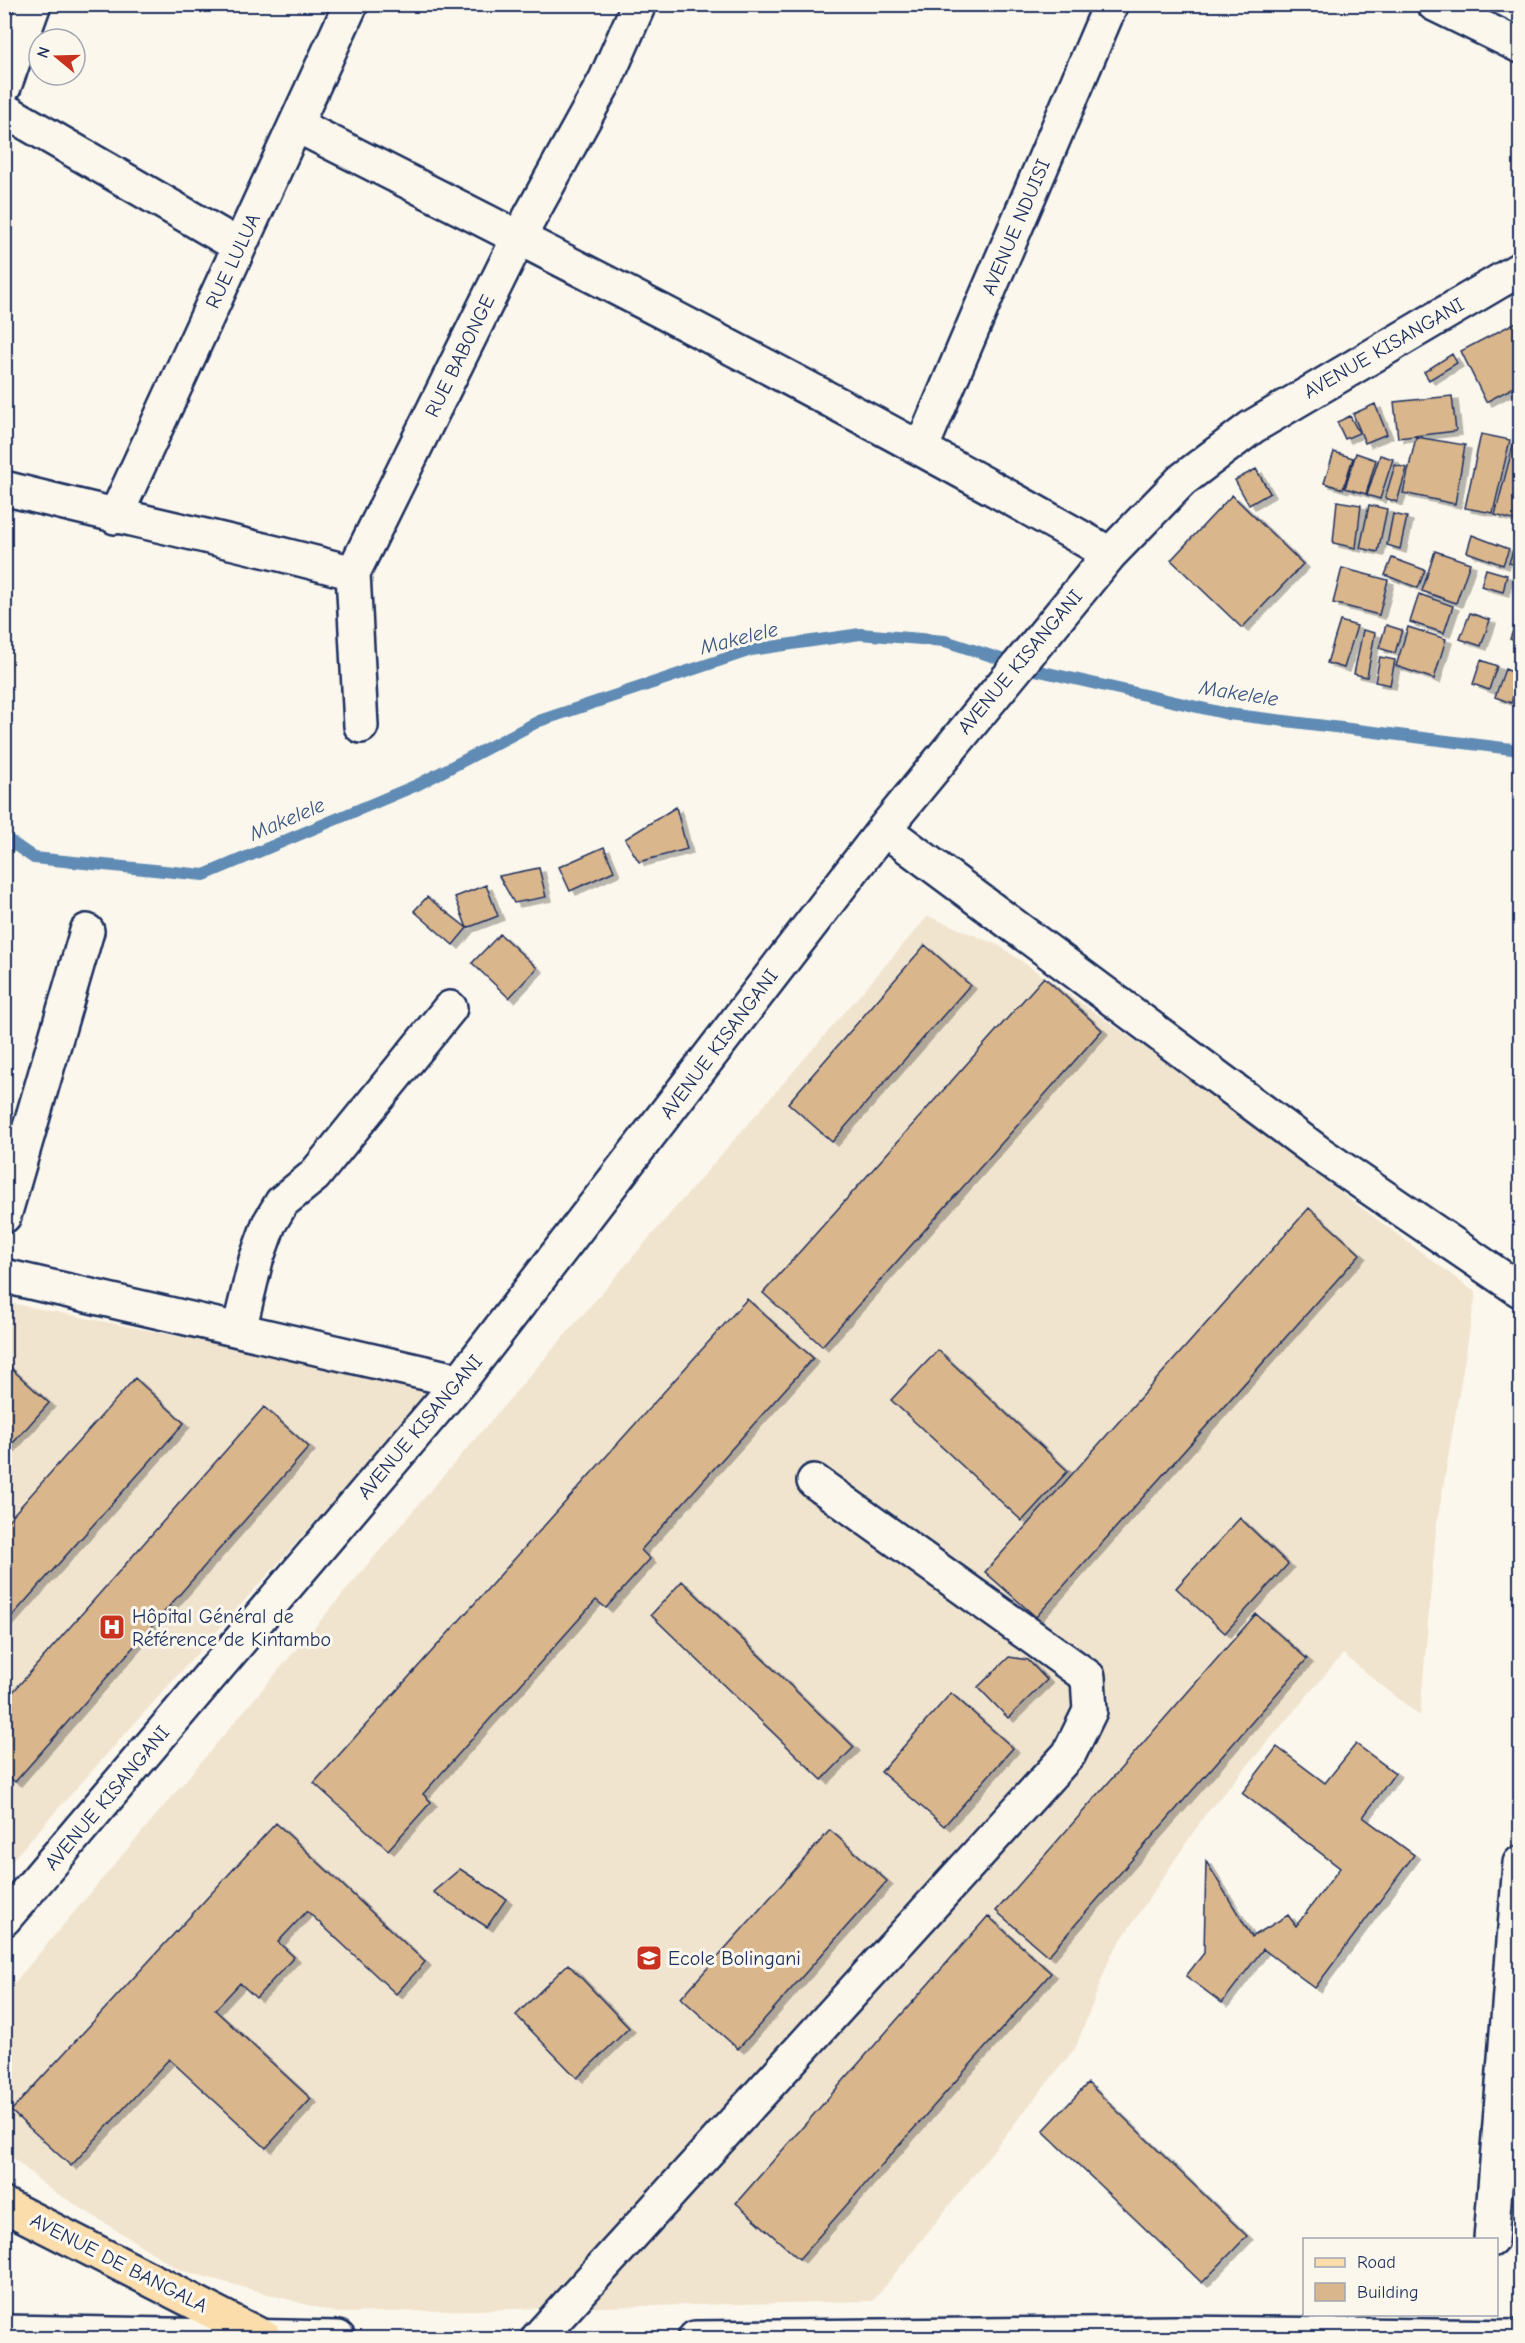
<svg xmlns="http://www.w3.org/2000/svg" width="1525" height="2343" font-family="'Comic Neue',sans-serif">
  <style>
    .built { fill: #f1e4cf }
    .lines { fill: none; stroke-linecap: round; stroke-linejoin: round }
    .stream { stroke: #608bb4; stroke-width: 12 }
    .building { fill: #dab68c; stroke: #1b2f5e; stroke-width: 1.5; filter: url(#shadow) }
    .minor-casing { stroke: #1b2f5e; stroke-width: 38 }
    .major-casing { stroke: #1b2f5e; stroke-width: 38 }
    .minor { stroke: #fbf7ec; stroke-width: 33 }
    .major { stroke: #faddab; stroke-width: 33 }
    .labels { text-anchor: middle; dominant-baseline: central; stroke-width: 6; stroke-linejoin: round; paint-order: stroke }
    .street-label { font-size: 20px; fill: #1b2f5e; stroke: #fbf7ec }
    .poi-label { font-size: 20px; fill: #1b2f5e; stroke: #fbf7ec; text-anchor: start }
    .water-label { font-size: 21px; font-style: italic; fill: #385582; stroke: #fbf7ec }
  </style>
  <defs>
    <filter id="shadow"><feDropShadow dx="6" dy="4" stdDeviation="0" flood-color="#0004"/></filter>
  </defs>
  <rect width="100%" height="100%" fill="#fbf7ec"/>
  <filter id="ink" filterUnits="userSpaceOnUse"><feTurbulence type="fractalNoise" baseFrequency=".0167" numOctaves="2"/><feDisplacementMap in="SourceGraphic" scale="12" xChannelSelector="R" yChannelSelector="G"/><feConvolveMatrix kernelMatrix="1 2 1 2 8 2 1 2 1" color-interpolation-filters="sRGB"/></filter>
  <g filter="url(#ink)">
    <path class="built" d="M 928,916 L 1000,946 L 1174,1068 L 1476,1293 L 1436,1529 L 1420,1716 L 1343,1654 L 1205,1815 L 1111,1955 L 1076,2047 L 873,2301 L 337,2313 L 180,2270 L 47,2187 L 5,2151 L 5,1994 L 424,1498 Z
      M 5,1302 L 436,1387 L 5,1868 Z"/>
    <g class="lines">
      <path class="stream" d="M 4,837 L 34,858 L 204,875 L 417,785 L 539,721 L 751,650 L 860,634 L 945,641 L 1035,670 L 1228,714 L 1520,750"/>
    </g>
    <path class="building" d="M 1520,320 L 1520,384 L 1486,402 L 1461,351 Z
      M 1452,354 L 1457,363 L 1429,380 L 1424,372 Z
      M 1452,396 L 1456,431 L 1398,438 L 1394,402 Z
      M 1375,404 L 1387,434 L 1365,443 L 1353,414 Z
      M 1350,416 L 1359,433 L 1345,439 L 1337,422 Z
      M 1481,434 L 1510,440 L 1493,513 L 1465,508 Z
      M 1416,437 L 1465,445 L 1455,504 L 1403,493 Z
      M 1514,442 L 1520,443 L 1520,522 L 1495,515 Z
      M 1334,452 L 1353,458 L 1343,489 L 1324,483 Z
      M 1356,453 L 1376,460 L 1366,494 L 1345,488 Z
      M 1380,455 L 1393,459 L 1380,499 L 1367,495 Z
      M 1395,465 L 1407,468 L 1397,502 L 1385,498 Z
      M 1256,469 L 1270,493 L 1249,505 L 1235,480 Z
      M 1232,495 L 1303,564 L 1242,628 L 1171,560 Z
      M 1337,501 L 1361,505 L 1356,548 L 1333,543 Z
      M 1369,505 L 1387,509 L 1378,552 L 1360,548 Z
      M 1393,514 L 1407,517 L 1400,549 L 1387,545 Z
      M 1472,535 L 1509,549 L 1503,565 L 1467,552 Z
      M 1518,535 L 1520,536 L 1520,566 L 1509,563 Z
      M 1435,551 L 1470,563 L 1456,603 L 1422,591 Z
      M 1392,558 L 1425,570 L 1418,588 L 1385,575 Z
      M 1342,568 L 1388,580 L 1379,615 L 1333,603 Z
      M 1486,569 L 1507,575 L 1503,592 L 1481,586 Z
      M 1520,571 L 1520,593 L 1514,591 Z
      M 1419,594 L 1453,606 L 1444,633 L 1410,622 Z
      M 1520,610 L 1520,643 L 1510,639 Z
      M 1470,613 L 1490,620 L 1481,646 L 1460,639 Z
      M 1340,621 L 1357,626 L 1344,668 L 1327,663 Z
      M 1386,625 L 1402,630 L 1395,653 L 1379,648 Z
      M 1408,627 L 1446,639 L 1434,679 L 1396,666 Z
      M 1363,630 L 1375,633 L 1367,677 L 1354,674 Z
      M 1380,657 L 1395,660 L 1390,685 L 1375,682 Z
      M 1481,660 L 1497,666 L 1489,690 L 1473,684 Z
      M 1505,669 L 1520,675 L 1511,703 L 1495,697 Z
      M 676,807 L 687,849 L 639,862 L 625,839 Z
      M 604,847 L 614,871 L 570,891 L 559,867 Z
      M 539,868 L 546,897 L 514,903 L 499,876 Z
      M 486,885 L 498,916 L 467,928 L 455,897 Z
      M 427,897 L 467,928 L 453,945 L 414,911 Z
      M 500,934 L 537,968 L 509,998 L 472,963 Z
      M 925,945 L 970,985 L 832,1142 L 788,1103 Z
      M 1044,977 L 1102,1030 L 822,1346 L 763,1293 Z
      M 1309,1208 L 1360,1254 L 1036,1617 L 985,1572 Z
      M 747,1299 L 813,1358 L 641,1550 L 650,1559 L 606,1608 L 596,1600 L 423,1794 L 431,1802 L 388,1850 L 314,1783 Z
      M 938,1350 L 1068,1471 L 1022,1521 L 891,1400 Z
      M 4,1362 L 49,1403 L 4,1453 Z
      M 135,1378 L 184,1423 L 4,1625 L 4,1525 Z
      M 264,1407 L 309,1447 L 15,1782 L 4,1773 L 4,1702 Z
      M 1240,1518 L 1288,1564 L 1225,1633 L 1176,1588 Z
      M 682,1581 L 854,1747 L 822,1780 L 651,1615 Z
      M 1256,1614 L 1307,1659 L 1048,1956 L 996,1911 Z
      M 1009,1657 L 1028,1660 L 1047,1680 L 1008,1718 L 978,1687 Z
      M 951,1693 L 1013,1748 L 944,1826 L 881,1772 Z
      M 1356,1744 L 1395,1773 L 1363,1817 L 1414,1855 L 1315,1988 L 1263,1949 L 1222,2003 L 1186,1976 L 1204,1953 L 1206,1861 L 1252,1937 L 1288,1915 L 1296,1926 L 1340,1868 L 1242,1793 L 1277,1747 L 1325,1783 Z
      M 276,1823 L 425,1962 L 396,1994 L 307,1911 L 278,1942 L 294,1957 L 256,1998 L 240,1983 L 215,2010 L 311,2099 L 266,2148 L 169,2059 L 71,2166 L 11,2111 Z
      M 830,1830 L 887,1881 L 738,2049 L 681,1998 Z
      M 460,1869 L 506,1899 L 487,1927 L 433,1892 Z
      M 988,1916 L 1051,1973 L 799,2259 L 736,2203 Z
      M 568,1964 L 629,2028 L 577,2078 L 516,2015 Z
      M 1088,2083 L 1247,2236 L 1202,2283 L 1043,2131 Z"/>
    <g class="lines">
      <g class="minor-casing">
        <path id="minor" d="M 1434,4 L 1520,46
          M 4,87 L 34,4
          M 4,110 L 239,246
          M 296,125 C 570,263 843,402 1110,554
          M 921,449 L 1111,4
          M 4,488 C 120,518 237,541 353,573
          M 115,517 L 351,4
          M 361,726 L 353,573 L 519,237 L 606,79 L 639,4
          M 884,829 L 1319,1153 L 1520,1290
          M 4,1216 L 87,931
          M 4,1276 L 460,1381
          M 239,1330 L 256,1260 L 269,1224 L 282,1202 L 314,1176 L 450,1008
          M 4,1919 L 460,1381 L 884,829 L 1110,554 L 1182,480 L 1252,427 L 1520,269
          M 1491,2240 L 1520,1863
          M 4,2332 L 338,2338
          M 538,2338 L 1069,1754 L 1090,1711 L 1088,1677 L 814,1481
          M 695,2338 L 1175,2333 L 1520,2337"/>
      </g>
      <g class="major-casing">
        <path id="major" d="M 4,2205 L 265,2338"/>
      </g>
      <use href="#minor" class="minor"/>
      <use href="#major" class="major"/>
    </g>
  </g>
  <defs>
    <g id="hospital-square" transform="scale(1.35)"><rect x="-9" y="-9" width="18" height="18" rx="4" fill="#c8321e" stroke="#fbf7ec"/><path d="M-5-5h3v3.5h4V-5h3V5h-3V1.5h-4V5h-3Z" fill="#fff"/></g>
    <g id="school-square" transform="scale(1.35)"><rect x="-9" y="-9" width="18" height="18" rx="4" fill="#c8321e" stroke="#fbf7ec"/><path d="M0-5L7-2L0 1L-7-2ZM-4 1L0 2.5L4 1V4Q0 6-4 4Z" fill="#fff"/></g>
  </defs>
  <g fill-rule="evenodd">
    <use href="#hospital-square" x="112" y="1627"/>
    <use href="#school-square" x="649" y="1958"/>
  </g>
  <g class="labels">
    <g class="street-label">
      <text transform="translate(1016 227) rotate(-67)">AVENUE NDUISI</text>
      <text transform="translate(233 261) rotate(-65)">RUE LULUA</text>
      <text transform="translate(1384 348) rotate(-30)">AVENUE KISANGANI</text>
      <text transform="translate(460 356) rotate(-64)">RUE BABONGE</text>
      <text transform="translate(1020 662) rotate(-50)">AVENUE KISANGANI</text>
      <text transform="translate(719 1044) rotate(-53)">AVENUE KISANGANI</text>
      <text transform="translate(420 1427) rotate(-50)">AVENUE KISANGANI</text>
      <text transform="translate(107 1798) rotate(-50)">AVENUE KISANGANI</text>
      <text transform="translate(119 2263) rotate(27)">AVENUE DE BANGALA</text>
    </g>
    <g class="poi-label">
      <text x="132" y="1616">Hôpital Général de<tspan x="132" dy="23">Référence de Kintambo</tspan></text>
      <text x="668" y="1958">Ecole Bolingani</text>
    </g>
    <g class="water-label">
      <text transform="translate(739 638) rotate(-14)">Makelele</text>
      <text transform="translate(1239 693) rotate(9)">Makelele</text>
      <text transform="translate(287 819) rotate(-23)">Makelele</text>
    </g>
  </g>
  <rect width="1525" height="2343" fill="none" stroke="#fbf7ec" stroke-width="24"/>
  <rect x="12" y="12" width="1501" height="2319" fill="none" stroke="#1b2f5e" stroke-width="2" filter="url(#ink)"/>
  <rect x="1303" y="2238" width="195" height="78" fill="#fbf7ec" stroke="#a1a7b3" stroke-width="1.5"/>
  <rect x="1315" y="2258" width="30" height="9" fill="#faddab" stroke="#a1a7b3" stroke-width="1.5"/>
  <text x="1357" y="2268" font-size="18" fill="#1b2f5e">Road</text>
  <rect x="1315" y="2283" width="30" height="18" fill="#dab68c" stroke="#a1a7b3" stroke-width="1.5"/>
  <text x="1357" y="2298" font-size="18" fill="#1b2f5e">Building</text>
  <g transform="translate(57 57) rotate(289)"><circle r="28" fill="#fbf7ec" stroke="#a1a7b3" stroke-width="1.5"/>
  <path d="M0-4.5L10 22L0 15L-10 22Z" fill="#c8321e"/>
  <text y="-9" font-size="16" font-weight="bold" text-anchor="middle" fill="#1b2f5e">N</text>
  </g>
</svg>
